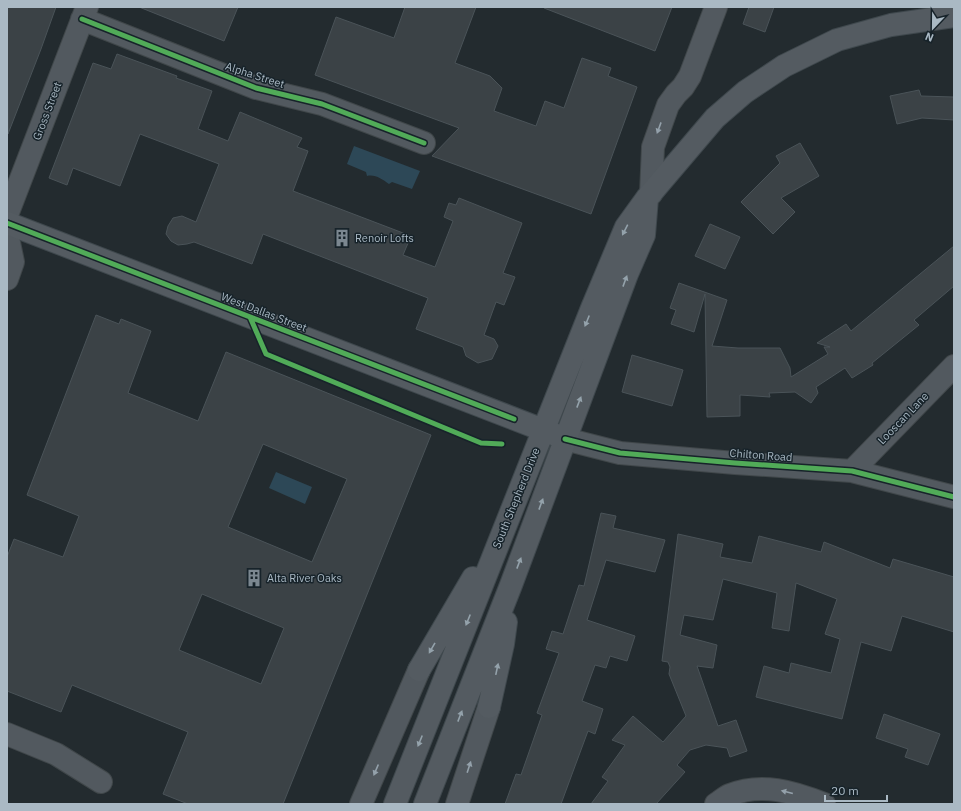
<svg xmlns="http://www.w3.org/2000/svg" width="961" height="811" font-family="'IBM Plex Sans',sans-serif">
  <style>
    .water { fill: #2d4857 }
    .building { fill: #3b4246; stroke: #4a5358; fill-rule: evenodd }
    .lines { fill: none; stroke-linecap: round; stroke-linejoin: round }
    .minor-casing { stroke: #40474a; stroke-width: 24 }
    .major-casing { stroke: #3f484d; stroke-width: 24 }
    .minor { stroke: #52595f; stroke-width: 22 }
    .major { stroke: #545b61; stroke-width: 22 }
    .cycleway-casing { stroke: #17232a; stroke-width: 8 }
    .cycleway { stroke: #51ab58; stroke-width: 5 }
    .oneway { fill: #94a1ab }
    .oneway2 { fill: #94a2ab }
    .labels { text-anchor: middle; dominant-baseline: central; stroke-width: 3; stroke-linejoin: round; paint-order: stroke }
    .street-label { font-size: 11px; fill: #aab9c4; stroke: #17232a }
    .poi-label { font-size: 11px; fill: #aab9c4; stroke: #17232a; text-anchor: start }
  </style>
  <rect width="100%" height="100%" fill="#232b2f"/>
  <path class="water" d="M 354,146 L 420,171 L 412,189 L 392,182 L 389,184 C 382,179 375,174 367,176 L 366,172 L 347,164 Z
    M 276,472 L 312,487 L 305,504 L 269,488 Z"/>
  <path class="building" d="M 7,7 L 56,7 L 41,49 L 8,134 Z
    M 139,7 L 238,7 L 224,41 Z
    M 405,7 L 476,7 L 455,63 L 490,76 L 502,88 L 494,111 L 536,126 L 545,101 L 564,108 L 582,58 L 611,68 L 608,76 L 637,87 L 591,214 L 432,156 L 459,128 L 315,75 L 336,17 L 394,38 Z
    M 545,7 L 672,7 L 655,51 L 544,8 Z
    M 749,7 L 774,7 L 765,32 L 743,24 Z
    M 117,54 L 177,76 L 176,78 L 212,91 L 198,129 L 228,141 L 240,112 L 302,138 L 297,147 L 308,151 L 293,191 L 411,236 L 403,255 L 435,267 L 453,221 L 444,217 L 449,203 L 456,205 L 459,198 L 522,223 L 503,273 L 515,277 L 504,305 L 496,302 L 484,335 L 494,339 L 498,346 L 492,359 L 478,363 L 466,356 L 463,347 L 416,329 L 428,298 L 263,234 L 252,264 L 194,242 L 187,244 L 178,245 L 171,241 L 166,234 L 168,226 L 173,218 L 182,216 L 196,222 L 219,164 L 140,134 L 120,186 L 73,168 L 67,185 L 49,178 L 93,63 L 111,69 Z
    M 919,90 L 921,96 L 954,97 L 954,120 L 922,118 L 897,124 L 890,96 Z
    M 800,143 L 819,176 L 781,198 L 795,212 L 773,234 L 741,202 L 780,163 L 776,156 Z
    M 710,224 L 740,237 L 725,269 L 695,256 Z
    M 954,246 L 954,286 L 914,320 L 919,325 L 872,363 L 873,365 L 852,378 L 845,368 L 816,387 L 818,393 L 811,403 L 795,392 L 769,393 L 770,397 L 740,395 L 740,416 L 707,417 L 705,294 L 694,332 L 671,324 L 676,310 L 670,308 L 679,283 L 727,300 L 712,346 L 738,348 L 780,348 L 790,368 L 791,377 L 828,354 L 824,347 L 830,347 L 817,343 L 846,324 L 851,331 Z
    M 96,315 L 119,324 L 121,319 L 151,331 L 128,393 L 198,421 L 226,352 L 431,435 L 283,804 L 188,804 L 163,794 L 188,732 L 72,685 L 61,712 L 7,691 L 7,557 L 14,539 L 63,557 L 79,516 L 27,495 ZM 263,444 L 347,479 L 312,562 L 228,527 ZM 202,594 L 284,628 L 261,684 L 179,650 Z
    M 632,355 L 683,370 L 672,406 L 622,392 Z
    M 601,513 L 616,516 L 613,528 L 665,540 L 655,572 L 606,560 L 587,620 L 635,636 L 627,661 L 610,656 L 606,668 L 595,665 L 582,701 L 603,709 L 595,734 L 588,731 L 561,804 L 505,804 L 516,774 L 521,775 L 542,715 L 537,713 L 559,653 L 546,649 L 552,631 L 563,634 L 579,585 L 584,586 Z
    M 678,534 L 723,544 L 720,557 L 752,563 L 759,536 L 821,552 L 824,542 L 890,568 L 893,559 L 954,577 L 954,632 L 902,616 L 891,651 L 861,642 L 842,719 L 756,697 L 764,666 L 789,673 L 791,663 L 831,673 L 840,639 L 825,634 L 837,599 L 796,583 L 789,631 L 772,628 L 777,593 L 723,579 L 713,620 L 684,615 L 680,635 L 717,645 L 713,668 L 697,666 L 718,726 L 736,720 L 747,751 L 730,757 L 727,748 L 706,745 L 690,750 L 677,765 L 685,772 L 656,804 L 591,804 L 608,781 L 602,777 L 625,745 L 612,740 L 633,716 L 663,742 L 686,716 L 669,674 L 670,667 L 668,662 L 662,661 Z
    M 884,714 L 940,734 L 928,765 L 905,757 L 908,749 L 876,738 Z"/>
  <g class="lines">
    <g class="minor-casing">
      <path id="minor" d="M 82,19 L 256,88 L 322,104 L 424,143
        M 651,194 L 653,147 L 668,105 L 676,94 L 683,87 L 690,76 L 716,7
        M 7,215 L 87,7
        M 7,233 L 13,262 L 7,279
        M 565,439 L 620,453 L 735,463 L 852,471 L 954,497
        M 852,471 L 954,366
        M 7,734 L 56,754 L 101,782
        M 361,804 L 419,670
        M 457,804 L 489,707
        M 716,804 C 721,801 725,797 730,795 C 761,782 794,792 824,804"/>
    </g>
    <g class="major-casing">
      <path id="major" d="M 7,223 L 556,435
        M 419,670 L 473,578
        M 489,707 L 503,644 L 506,622
        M 395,804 L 592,308 L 626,227 L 647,198 L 715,118 L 745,92 L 784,66 L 837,40 L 891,25 L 954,16
        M 425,804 L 511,585 L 627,274 L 644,235 L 647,198"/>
    </g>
    <use href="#minor" class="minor"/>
    <use href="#major" class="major"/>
    <g class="cycleway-casing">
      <path id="cycleway" d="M 82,19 L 256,88 L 322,104 L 424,143
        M 7,223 L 514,419
        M 250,317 L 266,354 L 481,443 L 502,444
        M 565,439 L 620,453 L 735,463 L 852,471 L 954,497"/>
    </g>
    <use href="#cycleway" class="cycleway"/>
  </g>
  <defs><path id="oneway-solid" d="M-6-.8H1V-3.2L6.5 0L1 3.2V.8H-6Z"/></defs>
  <g class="oneway">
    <use href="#oneway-solid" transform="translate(659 128) rotate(110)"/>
    <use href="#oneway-solid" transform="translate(469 767) rotate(-72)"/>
    <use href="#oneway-solid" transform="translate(376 770) rotate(113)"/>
    <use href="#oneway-solid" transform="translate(787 792) rotate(-166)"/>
  </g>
  <g class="oneway2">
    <use href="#oneway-solid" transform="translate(625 230) rotate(117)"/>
    <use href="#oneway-solid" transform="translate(625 281) rotate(-70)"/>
    <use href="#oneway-solid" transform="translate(587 321) rotate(112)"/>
    <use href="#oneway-solid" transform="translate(579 402) rotate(-69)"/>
    <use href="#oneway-solid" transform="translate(541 504) rotate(-70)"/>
    <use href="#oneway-solid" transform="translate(519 563) rotate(-69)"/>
    <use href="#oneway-solid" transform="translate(468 620) rotate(112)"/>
    <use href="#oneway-solid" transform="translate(432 648) rotate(120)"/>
    <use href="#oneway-solid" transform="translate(497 669) rotate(-78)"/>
    <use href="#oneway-solid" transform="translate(460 716) rotate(-69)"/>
    <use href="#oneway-solid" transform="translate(420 741) rotate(112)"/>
  </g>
  <defs>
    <g id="building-bare" transform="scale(1.38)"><path d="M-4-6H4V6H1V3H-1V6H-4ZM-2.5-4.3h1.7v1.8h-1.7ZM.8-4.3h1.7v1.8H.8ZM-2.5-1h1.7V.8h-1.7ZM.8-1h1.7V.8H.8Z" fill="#7b8790" stroke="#17232a" stroke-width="2.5" paint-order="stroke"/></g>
  </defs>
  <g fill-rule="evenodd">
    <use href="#building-bare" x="342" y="238"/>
    <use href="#building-bare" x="254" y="578"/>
  </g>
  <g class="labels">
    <g class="street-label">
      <text transform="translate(255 75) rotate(18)">Alpha Street</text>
      <text transform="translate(47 111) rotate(-69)">Gross Street</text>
      <text transform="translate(264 312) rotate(21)">West Dallas Street</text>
      <text transform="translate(903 418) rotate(-46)">Looscan Lane</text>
      <text transform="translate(761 455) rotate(4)">Chilton Road</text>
      <text transform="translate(516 498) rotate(-68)">South Shepherd Drive</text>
    </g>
    <g class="poi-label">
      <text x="355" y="238">Renoir Lofts</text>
      <text x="267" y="578">Alta River Oaks</text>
    </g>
  </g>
  <rect width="961" height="811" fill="none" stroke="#aab9c4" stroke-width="16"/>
  <g transform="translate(933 28) rotate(202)" stroke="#17232a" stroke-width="3" paint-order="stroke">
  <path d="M0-3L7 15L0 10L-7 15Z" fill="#aab9c4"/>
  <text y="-6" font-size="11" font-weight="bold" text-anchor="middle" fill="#aab9c4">N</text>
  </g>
  <path d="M825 795v6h62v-6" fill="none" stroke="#aab9c4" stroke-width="2"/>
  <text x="831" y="795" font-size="12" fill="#aab9c4" stroke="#17232a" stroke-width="3" paint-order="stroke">20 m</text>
</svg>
